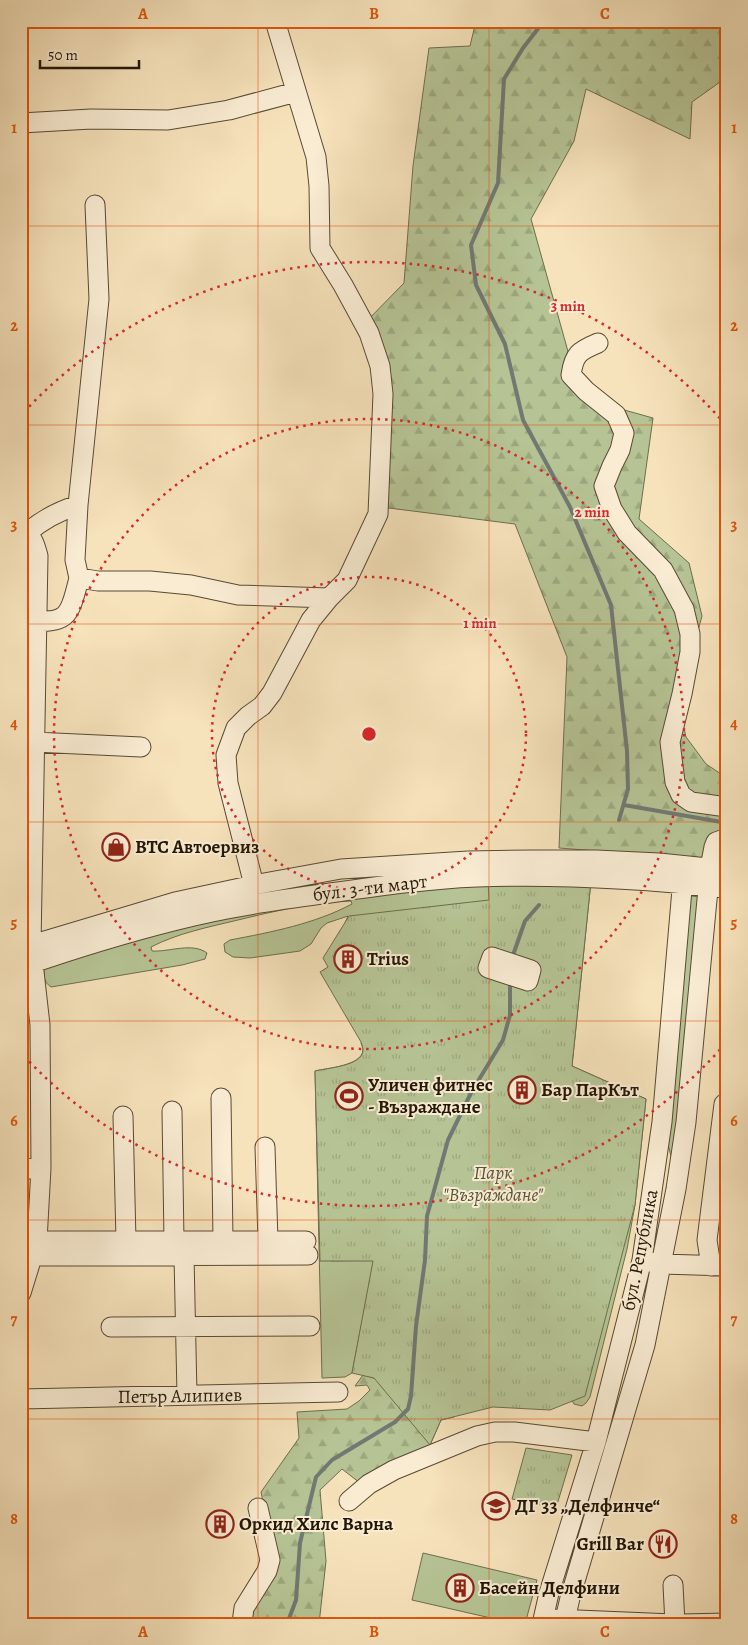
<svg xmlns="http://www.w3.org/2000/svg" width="748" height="1645" font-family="Alegreya,serif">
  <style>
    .grass { fill: #b6c495; stroke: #6c6e4e }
    .forest { fill: url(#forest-firs); stroke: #6c6e4e }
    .park { fill: url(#park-tufts); stroke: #6c6e4e }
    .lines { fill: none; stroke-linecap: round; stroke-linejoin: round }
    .stream { stroke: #707973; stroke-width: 4 }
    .minor-casing { stroke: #584a33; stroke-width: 21 }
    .minor { stroke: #f9ecd3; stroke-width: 19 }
    .grid { fill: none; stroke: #de560c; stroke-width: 1; stroke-opacity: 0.55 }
    .ring { fill: none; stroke: #d62828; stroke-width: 2.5; stroke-dasharray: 2.5 5 }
    .labels { text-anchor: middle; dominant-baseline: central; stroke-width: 4; stroke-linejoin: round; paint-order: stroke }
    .poi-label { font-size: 19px; font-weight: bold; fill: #231706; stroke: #f9ecd3; text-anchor: start }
    .street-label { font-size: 19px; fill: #231706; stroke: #f9ecd3 }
    .park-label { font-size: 19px; font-style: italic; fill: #565438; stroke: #f9ecd3 }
    .centre { fill: #d62828; stroke: #f9ecd3; stroke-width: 2.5 }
    .ring-label { font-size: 15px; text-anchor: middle; font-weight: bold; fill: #d62828; stroke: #f9ecd3; stroke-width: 4; stroke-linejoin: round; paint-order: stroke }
    .neatline { fill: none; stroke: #de560c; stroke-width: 2 }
    .grid-label { font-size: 16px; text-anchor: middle; font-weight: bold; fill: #de560c }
  </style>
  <defs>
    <pattern id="forest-firs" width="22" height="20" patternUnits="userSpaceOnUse" patternTransform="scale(1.25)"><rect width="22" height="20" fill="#b6c495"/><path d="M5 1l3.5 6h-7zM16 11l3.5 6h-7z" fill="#9ca87f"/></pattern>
    <pattern id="park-tufts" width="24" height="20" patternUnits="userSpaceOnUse" patternTransform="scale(1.25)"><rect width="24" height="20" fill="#b6c495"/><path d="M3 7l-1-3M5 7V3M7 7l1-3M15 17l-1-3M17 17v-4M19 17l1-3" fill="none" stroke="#9ca87f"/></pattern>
  </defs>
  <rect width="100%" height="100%" fill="#f6e2bb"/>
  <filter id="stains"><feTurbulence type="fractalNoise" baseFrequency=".004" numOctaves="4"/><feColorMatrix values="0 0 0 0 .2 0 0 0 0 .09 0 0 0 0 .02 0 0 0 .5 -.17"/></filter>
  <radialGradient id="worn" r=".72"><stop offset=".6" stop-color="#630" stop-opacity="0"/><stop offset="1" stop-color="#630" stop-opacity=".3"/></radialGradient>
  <path class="grass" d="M 591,881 L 572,1066 L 646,1099 L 635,1205 L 627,1249 L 590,1397 L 586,1403 L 582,1406 L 574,1404 L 570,1397 L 345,923 L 348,916 L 327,923 L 321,928 L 311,944 L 300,951 L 250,958 L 233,957 L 225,952 L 224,944 L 230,940 C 272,932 314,924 352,904 L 351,901 C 313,902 275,911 238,920 C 209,927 178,933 151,947 L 152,951 C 170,952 192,942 207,953 L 205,959 L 182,965 L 51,987 C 44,982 44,978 44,970 L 50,964 L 189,923 L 447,884 Z
    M 683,895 L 708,898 L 676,1175 L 662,1122 Z
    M 361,1043 L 379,1075 L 331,1261 L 374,1260 L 352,1373 L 345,1377 L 322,1378 L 315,1071 C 327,1068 362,1066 363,1050 C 363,1048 362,1045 361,1043 Z
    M 423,1553 L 537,1580 L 525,1624 L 517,1624 L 412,1600 Z"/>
  <path class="forest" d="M 476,21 L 727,21 L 727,77 L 692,102 L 690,139 L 586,89 L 574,141 L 531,219 L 581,398 L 653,418 L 639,519 L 689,563 L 702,616 L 678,703 L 686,737 L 706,764 L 727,778 L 727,863 L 689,858 L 559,848 L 567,657 L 515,524 L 381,507 L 380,407 L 362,326 L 404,283 L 413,166 L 429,48 L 470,46 Z
    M 363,1375 L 374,1378 L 454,1417 L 441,1420 L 430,1445 L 385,1464 L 360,1483 L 342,1469 L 320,1490 L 326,1561 L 319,1624 L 246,1624 L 276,1564 L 261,1492 L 299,1438 L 297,1412 L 347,1409 L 359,1401 L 370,1390 L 367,1385 L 355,1386 Z"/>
  <path class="park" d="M 488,880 L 591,881 L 572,1066 L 646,1099 L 635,1205 L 585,1396 L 550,1410 L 493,1407 L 441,1420 L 430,1445 L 374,1378 L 352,1373 L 373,1261 L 320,1261 L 315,1071 C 327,1068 363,1066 363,1050 C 363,1048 362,1045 361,1042 L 320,972 L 328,967 L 323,958 L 349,916 L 489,900 Z
    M 526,1448 L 572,1455 L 556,1508 L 512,1499 Z"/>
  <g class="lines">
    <path class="stream" d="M 544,21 L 523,48 L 504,79 L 498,183 L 471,245 L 476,285 L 505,344 L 523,420 L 570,507 L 611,605 L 627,751 L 628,789 L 619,820
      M 624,805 L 727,823
      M 512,958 L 525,921 L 539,905
      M 287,1624 L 296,1600 L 300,1543 L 316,1477 L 332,1460 L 395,1422 L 408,1409 L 411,1396 L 416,1326 L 425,1260 L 427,1216 L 448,1140 L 472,1091 L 503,1040 L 510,1015 L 510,980"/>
    <g class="minor-casing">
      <path id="minor" d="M 21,123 L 91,119 L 168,120 L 229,110 L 296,92
        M 95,205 L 99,299 L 78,505 L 75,560 L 79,578 L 98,581 L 150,581 L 191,585 L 238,595 L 329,598
        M 598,343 C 579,351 574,354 571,375 L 586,391 L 616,415 L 624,433 L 620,450 L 612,466 L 604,486 L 612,509 L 627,533 L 663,570 L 684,609 L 690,634 L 690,652 L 682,694 L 670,742 L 675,782 L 681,795 L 691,802 L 727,807
        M 21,531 C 33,535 35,545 38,556 L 31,945 L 40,1025 L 41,1168 L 37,1241 L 21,1293
        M 27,533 C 43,519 59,511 78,505
        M 21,622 C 67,621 68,623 79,578
        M 34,742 L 141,747
        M 254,885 L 228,783 L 226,755 L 236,728 L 248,716 L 262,706 L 272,693 L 311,620 L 329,598 L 347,580 L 378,514 L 383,394 L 380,366 L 369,333 L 343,285 L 320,248 L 319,186 L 316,157 L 275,21
        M 21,948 L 175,902 L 254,885 L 341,869 L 468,861 L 532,860 L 596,860 L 659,863 L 727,870
        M 492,957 L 531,970 L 528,981 L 488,968 Z
        M 21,967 C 73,949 125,933 177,920 C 227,907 279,900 330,893 C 379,886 428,879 477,877 C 561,874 644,879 727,888
        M 221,1098 L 223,1241
        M 172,1111 L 174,1241
        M 123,1116 L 126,1241
        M 265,1147 L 268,1241
        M 21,1169 L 41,1168
        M 37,1241 L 306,1241
        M 34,1256 L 308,1255
        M 184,1256 L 187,1395
        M 650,1262 L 662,1264 L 727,1266
        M 711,1266 L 707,1240 L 724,1104
        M 111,1327 L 310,1326
        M 21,1399 L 338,1392
        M 349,1501 L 369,1484 L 394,1470 L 477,1436 L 495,1432 L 514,1432 L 596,1442
        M 673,1585 L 675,1624
        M 554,1619 L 673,1624
        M 240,1624 L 242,1623 L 244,1608 L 267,1571 L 270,1560 L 258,1508
        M 542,1624 L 549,1593 L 596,1442 L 642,1260 L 662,1122 L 684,866
        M 564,1624 L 570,1598 L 645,1345 L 676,1189 L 686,1122 L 710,868 L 714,847 L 716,842 L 727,838
        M 681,1624 L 727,1623"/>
    </g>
    <use href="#minor" class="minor"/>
  </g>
  <path class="grid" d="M 258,21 L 258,1624M 489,21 L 489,1624M 21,226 L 727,226M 21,425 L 727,425M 21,624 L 727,624M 21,822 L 727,822M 21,1021 L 727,1021M 21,1220 L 727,1220M 21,1419 L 727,1419"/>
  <g class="ring">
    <circle cx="369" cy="734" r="157"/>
    <circle cx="369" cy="734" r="315"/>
    <path d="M725 1044A472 472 0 0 1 24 1056M24 412A472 472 0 0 1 725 424"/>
  </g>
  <defs>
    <g id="shop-ring" transform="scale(1.4375)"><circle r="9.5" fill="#f9ecd3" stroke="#8f2418" stroke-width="1.5"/><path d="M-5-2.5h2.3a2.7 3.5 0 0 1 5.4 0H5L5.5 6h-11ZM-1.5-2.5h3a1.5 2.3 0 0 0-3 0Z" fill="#8f2418"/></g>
    <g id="building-ring" transform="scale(1.4375)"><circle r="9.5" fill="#f9ecd3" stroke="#8f2418" stroke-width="1.5"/><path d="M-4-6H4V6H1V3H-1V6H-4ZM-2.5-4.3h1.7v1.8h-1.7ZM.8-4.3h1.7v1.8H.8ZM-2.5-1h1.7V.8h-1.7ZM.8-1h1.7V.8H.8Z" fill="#8f2418"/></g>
    <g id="stadium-ring" transform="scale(1.4375)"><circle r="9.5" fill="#f9ecd3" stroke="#8f2418" stroke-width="1.5"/><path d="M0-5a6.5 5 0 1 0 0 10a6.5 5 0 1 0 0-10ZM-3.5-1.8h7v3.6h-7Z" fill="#8f2418"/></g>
    <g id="school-ring" transform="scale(1.4375)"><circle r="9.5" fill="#f9ecd3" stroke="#8f2418" stroke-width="1.5"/><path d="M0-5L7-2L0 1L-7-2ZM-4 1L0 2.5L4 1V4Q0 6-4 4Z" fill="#8f2418"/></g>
    <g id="restaurant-ring" transform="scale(1.4375)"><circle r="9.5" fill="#f9ecd3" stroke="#8f2418" stroke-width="1.5"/><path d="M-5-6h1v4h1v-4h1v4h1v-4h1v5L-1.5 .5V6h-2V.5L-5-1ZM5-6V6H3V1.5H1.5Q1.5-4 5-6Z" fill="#8f2418"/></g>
  </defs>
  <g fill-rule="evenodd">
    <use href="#shop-ring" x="116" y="847"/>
    <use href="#building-ring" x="348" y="959"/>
    <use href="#building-ring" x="522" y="1090"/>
    <use href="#stadium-ring" x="349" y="1096"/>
    <use href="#school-ring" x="496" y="1506"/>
    <use href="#building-ring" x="220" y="1524"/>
    <use href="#restaurant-ring" x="663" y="1544"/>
    <use href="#building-ring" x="460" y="1588"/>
  </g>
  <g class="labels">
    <g class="poi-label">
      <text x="135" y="847">ВТС Автоервиз</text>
      <text x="367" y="959">Trius</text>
      <text x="368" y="1085">Уличен фитнес<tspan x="368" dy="22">- Възраждане</tspan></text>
      <text x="541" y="1090">Бар ПарКът</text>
      <text x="515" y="1506">ДГ 33 „Делфинче“</text>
      <text x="239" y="1524">Оркид Хилс Варна</text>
      <text x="644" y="1544" text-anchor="end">Grill Bar</text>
      <text x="479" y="1588">Басейн Делфини</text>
    </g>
    <g class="street-label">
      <text transform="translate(370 888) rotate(-7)">бул. 3-ти март</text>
      <text transform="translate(640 1250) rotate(-79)">бул. Република</text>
      <text transform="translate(180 1396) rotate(-1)">Петър Алипиев</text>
    </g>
    <g class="park-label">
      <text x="493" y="1173">Парк<tspan x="493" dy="22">"Възраждане"</tspan></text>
    </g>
  </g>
  <circle cx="369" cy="734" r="8" class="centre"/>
  <g class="ring-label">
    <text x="568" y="311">3 min</text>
    <text x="592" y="517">2 min</text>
    <text x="480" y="628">1 min</text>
  </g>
  <rect width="748" height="1645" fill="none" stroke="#f6e2bb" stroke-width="55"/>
  <path d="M40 60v8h99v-8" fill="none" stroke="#231706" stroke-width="2.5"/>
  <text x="48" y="60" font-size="15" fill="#231706" stroke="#f9ecd3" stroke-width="4" paint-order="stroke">50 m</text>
  <rect x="28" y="28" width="692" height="1590" class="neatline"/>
  <g class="grid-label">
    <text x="143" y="19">A</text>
    <text x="374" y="19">B</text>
    <text x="605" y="19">C</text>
    <text x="14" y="133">1</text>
    <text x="734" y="133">1</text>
    <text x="14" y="331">2</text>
    <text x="734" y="331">2</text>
    <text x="14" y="530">3</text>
    <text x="734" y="530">3</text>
    <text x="14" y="729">4</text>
    <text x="734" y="729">4</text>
    <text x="14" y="928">5</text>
    <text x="734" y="928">5</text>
    <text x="14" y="1126">6</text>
    <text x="734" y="1126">6</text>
    <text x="14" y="1325">7</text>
    <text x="734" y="1325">7</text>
    <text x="14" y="1524">8</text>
    <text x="734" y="1524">8</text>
    <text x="143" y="1637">A</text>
    <text x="374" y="1637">B</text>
    <text x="605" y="1637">C</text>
  </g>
  <rect width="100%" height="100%" filter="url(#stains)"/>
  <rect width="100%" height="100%" fill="url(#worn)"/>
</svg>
